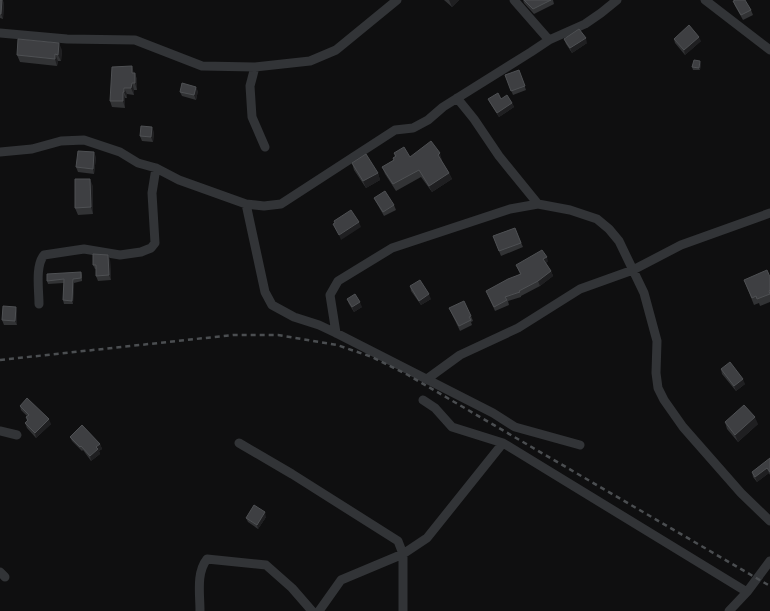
<svg xmlns="http://www.w3.org/2000/svg" width="770" height="611" font-family="Mulish,sans-serif">
  <style>
    .lines { fill: none; stroke-linecap: round; stroke-linejoin: round }
    .minor { stroke: #323437; stroke-width: 9 }
    .rail { stroke: #4b4e51; stroke-width: 2.5; stroke-dasharray: 5 4; stroke-linecap: butt }
    .wall { fill: #323335 }
    .shaded-wall { fill: #1f1f21 }
    .building { fill: #3e3f42; stroke: #4e5053 }
  </style>
  <rect width="100%" height="100%" fill="#0f0f10"/>
  <g class="lines">
    <path class="minor" d="M 514,0 L 549,40
      M 705,0 L 770,50
      M 0,33 L 67,39 L 135,40 L 202,66 L 255,67 L 310,61 L 336,50 L 397,0
      M 255,67 L 250,86 L 252,117 L 265,147
      M 457,98 L 474,119 L 499,156 L 538,204
      M 0,152 L 32,149 L 61,141 L 84,140 L 120,152 L 138,163 L 156,168 L 179,180 L 246,204 L 264,206 L 281,204 L 395,130 L 413,128 L 428,120 L 443,107 L 531,52 L 549,40 L 585,24 L 601,13 L 617,0
      M 246,204 L 265,292 L 272,305 L 294,317 L 319,325 L 336,333 L 493,413 L 515,427 L 580,445
      M 39,304 C 39,290 35,266 44,255 L 84,249 L 120,255 L 141,252 L 151,248 L 155,243 L 152,193 L 156,168
      M 336,333 L 330,295 L 338,281 L 392,248 L 510,209 L 538,204 L 570,210 L 597,219 L 609,229 L 619,241 L 644,293 L 657,341 L 656,373 L 658,388 L 664,400 L 683,427 L 741,493 L 770,521
      M 427,379 L 460,355 L 518,328 L 580,289 L 633,270 L 681,245 L 770,213
      M 423,400 L 435,408 L 452,427 L 503,443 L 747,592
      M 0,431 L 17,435
      M 239,443 L 292,474 L 398,541 L 403,554 L 403,611
      M 0,572 L 5,577
      M 200,611 C 200,594 196,573 207,559 L 266,565 L 292,588 L 312,611
      M 319,611 L 341,580 L 403,554 L 427,538 L 503,443
      M 729,611 L 747,592 L 770,561"/>
    <path class="rail" d="M 0,360 L 233,335 L 278,335 L 337,345 L 372,357 L 408,375 L 770,586"/>
  </g>
  <path class="wall" d="M 0,0 L 4,3 L 3,19 L 0,18 Z
    M 444,0 L 459,0 L 452,7 Z
    M 523,0 L 553,0 L 554,4 L 534,14 L 524,3 Z
    M 733,1 L 751,10 L 753,15 L 743,20 L 735,6 Z
    M 564,39 L 587,43 L 572,53 L 566,44 Z
    M 674,39 L 701,41 L 685,55 L 675,43 Z
    M 62,50 L 61,61 L 58,61 L 57,66 L 20,62 L 17,55 Z
    M 701,63 L 700,70 L 693,70 L 692,67 Z
    M 519,70 L 526,90 L 513,95 L 505,75 Z
    M 134,73 L 137,79 L 137,90 L 134,90 L 134,95 L 127,94 L 127,98 L 125,98 L 125,108 L 112,107 L 110,101 Z
    M 198,91 L 196,100 L 182,96 L 180,92 Z
    M 488,99 L 512,103 L 514,107 L 499,117 L 490,103 Z
    M 154,132 L 153,142 L 142,141 L 140,136 Z
    M 394,153 L 410,157 L 442,160 L 441,160 L 449,173 L 452,179 L 432,192 L 421,177 L 396,191 L 385,174 L 382,167 L 394,160 L 393,158 L 395,157 Z
    M 96,157 L 94,174 L 78,172 L 76,167 Z
    M 352,163 L 378,173 L 380,180 L 366,188 L 354,170 Z
    M 93,186 L 93,214 L 78,215 L 75,208 Z
    M 374,198 L 394,205 L 396,210 L 384,216 L 376,202 Z
    M 515,228 L 523,247 L 501,256 L 493,236 Z
    M 110,259 L 111,280 L 98,281 L 96,276 L 96,269 L 95,269 L 93,265 Z
    M 548,261 L 546,263 L 551,271 L 553,276 L 540,286 L 521,296 L 521,297 L 508,301 L 509,305 L 495,311 L 486,291 L 520,274 L 516,265 Z
    M 81,272 L 82,275 L 82,281 L 74,283 L 73,304 L 64,304 L 63,300 L 64,283 L 48,284 L 47,281 Z
    M 770,277 L 770,302 L 760,306 L 759,303 L 754,305 L 744,280 Z
    M 410,286 L 431,299 L 421,305 L 411,291 Z
    M 347,299 L 362,307 L 354,312 L 349,304 Z
    M 449,308 L 471,316 L 473,321 L 471,322 L 472,325 L 460,331 Z
    M 17,311 L 17,325 L 4,325 L 2,320 Z
    M 721,369 L 745,384 L 736,391 L 722,374 Z
    M 20,406 L 51,424 L 36,438 L 27,428 L 25,423 L 27,421 L 26,417 L 27,416 L 21,410 Z
    M 725,422 L 758,424 L 738,442 L 727,429 Z
    M 70,437 L 100,444 L 102,449 L 99,451 L 100,454 L 91,461 L 83,450 L 82,451 L 72,441 Z
    M 770,458 L 770,475 L 769,473 L 757,482 L 753,477 L 752,472 Z
    M 266,517 L 258,529 L 248,522 L 246,518 Z"/>
  <path class="shaded-wall" d="M 2,0 L 3,0 L 4,3 L 3,19 L 1,14 Z
    M 449,0 L 459,0 L 452,7 Z
    M 699,37 L 701,41 L 685,55 L 684,50 Z
    M 586,38 L 587,43 L 572,53 L 570,48 Z
    M 59,43 L 62,50 L 61,61 L 58,55 Z
    M 55,54 L 58,61 L 57,66 L 55,59 Z
    M 700,61 L 701,63 L 700,70 L 699,68 Z
    M 132,66 L 134,73 L 134,79 L 132,73 Z
    M 135,73 L 137,79 L 137,90 L 135,83 Z
    M 132,83 L 134,90 L 134,95 L 131,88 Z
    M 196,87 L 198,91 L 196,100 L 194,95 Z
    M 124,88 L 127,94 L 127,98 L 124,92 Z
    M 123,92 L 125,98 L 125,108 L 123,101 Z
    M 512,103 L 514,107 L 499,117 L 497,113 Z
    M 152,127 L 154,132 L 153,142 L 151,137 Z
    M 94,152 L 96,157 L 94,174 L 93,169 Z
    M 440,153 L 442,160 L 440,161 L 438,155 Z
    M 378,173 L 380,180 L 366,188 L 363,181 Z
    M 449,173 L 452,179 L 432,192 L 429,186 Z
    M 90,179 L 93,186 L 93,214 L 91,207 Z
    M 359,222 L 361,227 L 341,240 L 339,235 Z
    M 108,255 L 110,259 L 111,280 L 109,275 Z
    M 547,257 L 548,261 L 545,264 L 543,259 Z
    M 551,271 L 553,276 L 540,286 L 538,281 Z
    M 73,279 L 74,283 L 73,304 L 72,301 Z
    M 429,294 L 431,299 L 421,305 L 419,301 Z
    M 360,302 L 362,307 L 354,312 L 352,307 Z
    M 16,307 L 17,311 L 17,325 L 15,321 Z
    M 743,379 L 745,384 L 736,391 L 734,386 Z
    M 755,417 L 758,424 L 738,442 L 735,435 Z
    M 49,419 L 51,424 L 36,438 L 35,433 Z
    M 100,444 L 102,449 L 99,451 L 100,454 L 91,461 L 90,456 L 96,447 Z
    M 767,468 L 769,473 L 757,482 L 755,477 Z
    M 265,512 L 266,517 L 258,529 L 257,525 Z"/>
  <path class="building" d="M 0,0 L 2,0 L 1,14 L 0,14 Z
    M 524,0 L 551,0 L 533,9 Z
    M 736,0 L 745,0 L 751,10 L 741,15 L 733,1 Z
    M 689,25 L 699,37 L 684,50 L 674,39 Z
    M 579,29 L 586,38 L 570,48 L 564,39 Z
    M 18,39 L 59,43 L 58,55 L 55,54 L 55,59 L 17,55 Z
    M 694,60 L 700,61 L 699,68 L 692,67 Z
    M 132,66 L 132,73 L 135,73 L 135,83 L 132,83 L 131,88 L 124,88 L 124,92 L 123,92 L 123,101 L 110,101 L 112,67 Z
    M 519,70 L 525,86 L 511,91 L 505,75 Z
    M 182,83 L 196,87 L 194,95 L 180,92 Z
    M 498,93 L 501,99 L 507,95 L 512,103 L 497,113 L 488,99 Z
    M 141,126 L 152,127 L 151,137 L 140,136 Z
    M 431,141 L 440,153 L 438,155 L 449,173 L 429,186 L 419,170 L 393,184 L 382,167 L 394,160 L 393,158 L 396,156 L 394,153 L 404,147 L 410,157 Z
    M 78,151 L 94,152 L 93,169 L 76,167 Z
    M 366,154 L 378,173 L 363,181 L 352,163 Z
    M 75,179 L 90,179 L 91,207 L 75,208 Z
    M 385,191 L 394,205 L 383,212 L 374,198 Z
    M 351,210 L 359,222 L 339,235 L 333,224 L 335,223 L 334,221 Z
    M 515,228 L 521,243 L 499,251 L 493,236 Z
    M 542,250 L 547,257 L 543,259 L 551,271 L 538,281 L 519,291 L 520,292 L 505,297 L 507,300 L 494,307 L 486,291 L 508,279 L 521,274 L 516,265 Z
    M 93,254 L 108,255 L 109,275 L 96,276 L 96,265 L 93,265 Z
    M 767,270 L 770,277 L 770,290 L 769,291 L 770,294 L 757,299 L 756,296 L 752,298 L 744,280 Z
    M 81,272 L 81,278 L 73,279 L 72,301 L 63,300 L 64,279 L 47,281 L 47,274 Z
    M 420,280 L 429,294 L 419,301 L 410,286 Z
    M 355,294 L 360,302 L 352,307 L 347,299 Z
    M 464,301 L 471,316 L 469,317 L 471,320 L 459,326 L 449,308 Z
    M 3,306 L 16,307 L 15,321 L 2,320 Z
    M 730,362 L 743,379 L 734,386 L 721,369 Z
    M 27,398 L 49,419 L 35,433 L 25,423 L 28,420 L 26,417 L 29,415 L 20,406 Z
    M 744,405 L 755,417 L 735,435 L 725,422 Z
    M 82,425 L 100,444 L 96,447 L 98,449 L 90,456 L 81,446 L 80,447 L 70,437 Z
    M 770,458 L 770,472 L 767,468 L 755,477 L 752,472 Z
    M 254,505 L 265,512 L 257,525 L 246,518 Z"/>
</svg>
